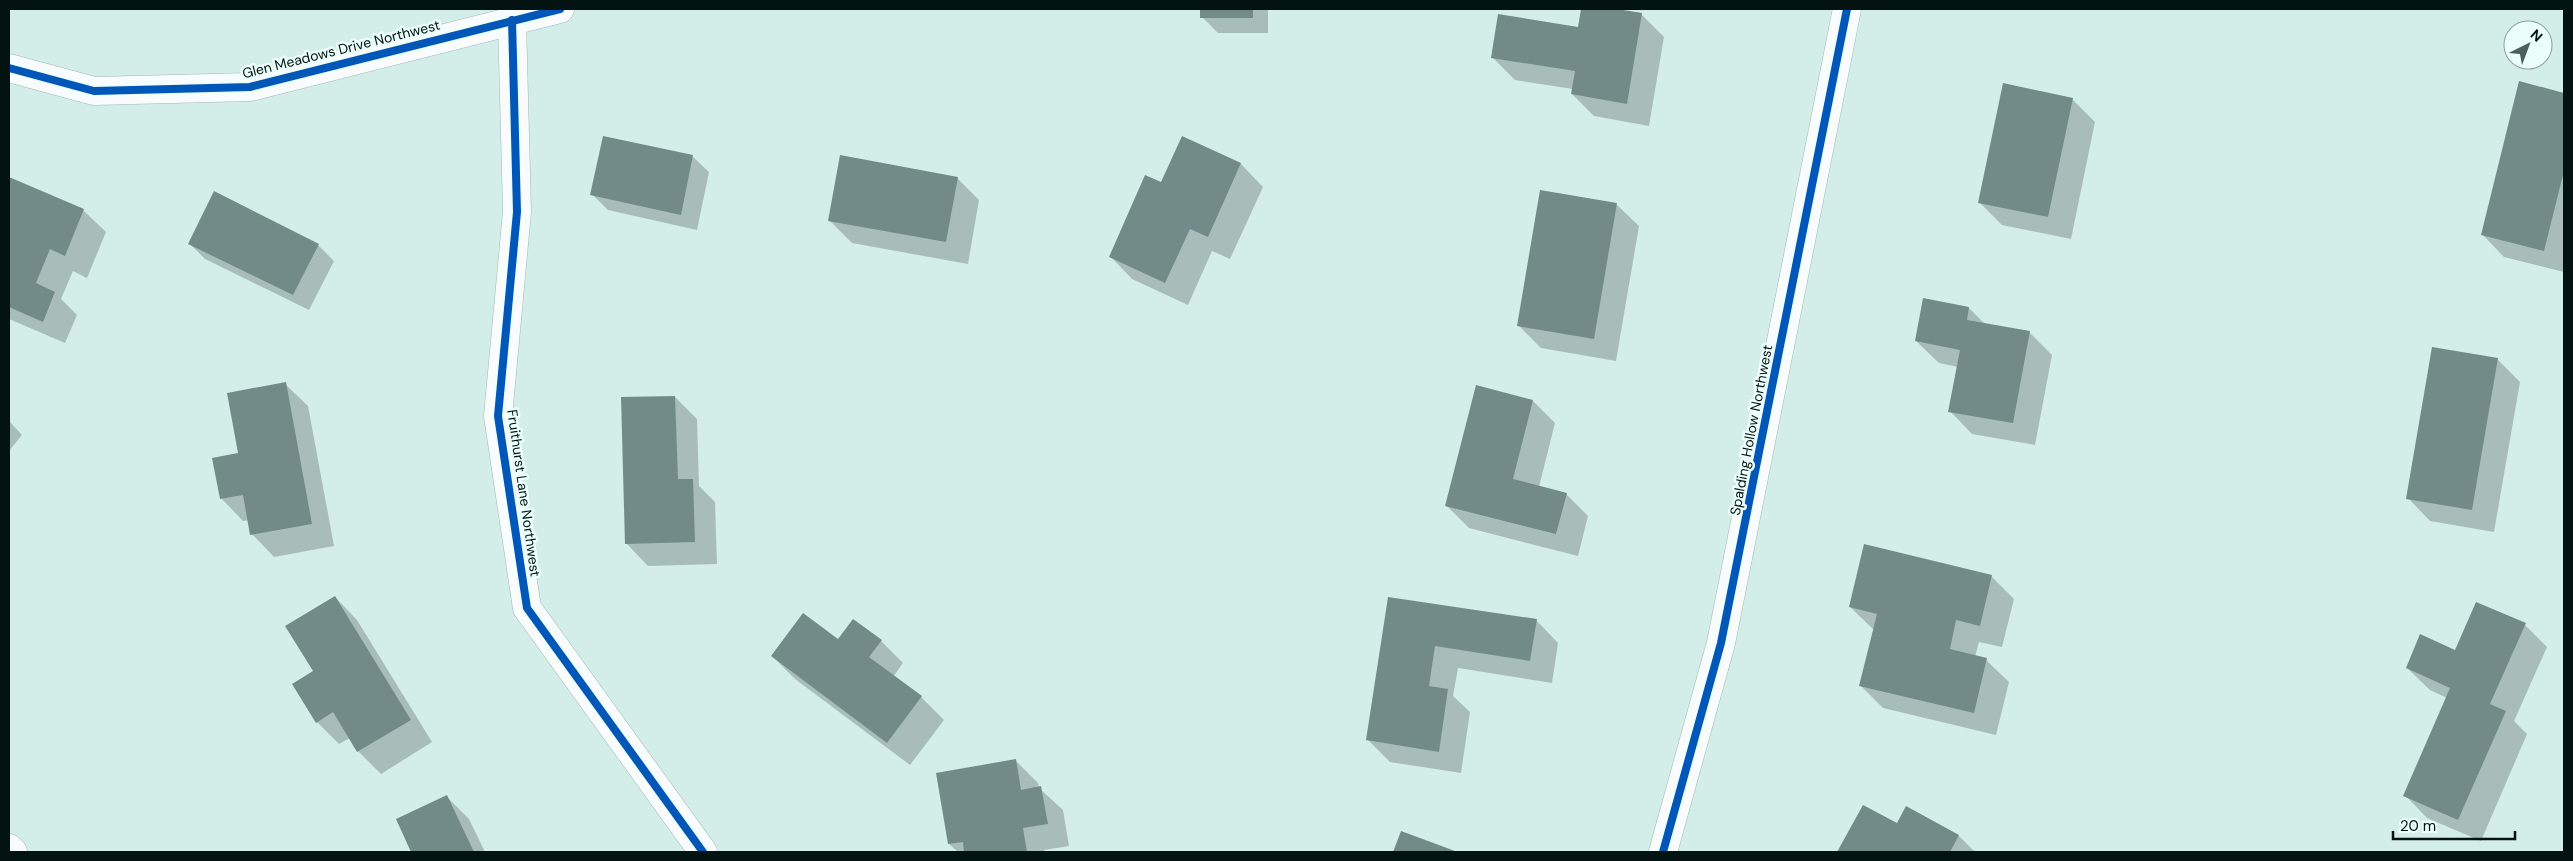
<svg xmlns="http://www.w3.org/2000/svg" width="2573" height="861" font-family="'DM Sans',sans-serif">
  <style>
    .shadow { fill: #0003 }
    .building { fill: #738b88 }
    .lines { fill: none; stroke-linecap: round; stroke-linejoin: round }
    .minor-casing { stroke: #a4b8b5; stroke-width: 29 }
    .major-casing { stroke: #a4b8b5; stroke-width: 29 }
    .minor { stroke: #f8fcfc; stroke-width: 28 }
    .major { stroke: #f8fcfc; stroke-width: 28 }
    .cycleway-casing { stroke: #ecfefc; stroke-width: 11 }
    .cycleway { stroke: #0057b8; stroke-width: 8 }
    .labels { text-anchor: middle; dominant-baseline: central; stroke-width: 5; stroke-linejoin: round; paint-order: stroke }
    .street-label { font-size: 14px; fill: #031311; stroke: #ecfefc }
  </style>
  <rect width="100%" height="100%" fill="#d3ede9"/>
  <path class="shadow" d="M 1202,9 L 1268,9 L 1268,33 L 1218,33 L 1202,17 Z
    M 1583,9 L 1610,9 L 1641,14 L 1664,37 L 1649,126 L 1594,116 L 1572,94 L 1573,89 L 1515,80 L 1492,57 L 1579,29 Z
    M 2520,83 L 2564,94 L 2564,272 L 2504,257 L 2482,234 Z
    M 2004,85 L 2073,100 L 2095,122 L 2071,239 L 2002,225 L 1979,202 Z
    M 604,137 L 693,157 L 709,172 L 697,230 L 608,210 L 592,194 Z
    M 1183,138 L 1241,164 L 1263,187 L 1230,259 L 1212,251 L 1188,305 L 1132,279 L 1110,256 L 1162,184 Z
    M 9,178 L 83,210 L 106,232 L 87,278 L 73,271 L 61,299 L 77,315 L 65,343 L 9,319 Z
    M 957,178 L 979,200 L 968,264 L 852,243 L 830,221 Z
    M 1616,204 L 1639,226 L 1616,361 L 1541,348 L 1518,325 Z
    M 189,243 L 318,245 L 334,261 L 309,310 L 205,259 Z
    M 1969,308 L 1985,324 L 2029,332 L 2052,355 L 2035,445 L 1972,434 L 1950,411 L 1958,367 L 1939,363 L 1916,341 Z
    M 2497,359 L 2520,382 L 2494,532 L 2430,521 L 2408,498 Z
    M 285,384 L 308,406 L 334,546 L 274,557 L 252,534 L 249,520 L 243,521 L 221,498 L 239,454 Z
    M 675,397 L 697,419 L 699,486 L 715,502 L 717,564 L 648,566 L 626,543 Z
    M 1533,401 L 1555,423 L 1539,487 L 1566,494 L 1588,516 L 1578,556 L 1469,528 L 1447,506 Z
    M 9,421 L 22,435 L 9,451 Z
    M 1991,576 L 2014,599 L 2002,647 L 1979,642 L 1975,657 L 1986,660 L 2009,682 L 1996,735 L 1883,708 L 1861,686 L 1874,630 L 1850,607 Z
    M 335,597 L 357,620 L 432,742 L 381,774 L 358,751 L 350,738 L 339,744 L 317,722 Z
    M 1389,598 L 1536,620 L 1558,643 L 1552,683 L 1458,668 L 1453,696 L 1470,712 L 1461,773 L 1390,762 L 1368,740 Z
    M 2525,625 L 2547,647 L 2514,721 L 2527,734 L 2481,841 L 2427,818 L 2405,795 L 2447,698 L 2430,690 L 2407,668 Z
    M 839,640 L 881,641 L 903,663 L 893,677 L 921,697 L 944,720 L 910,765 L 795,679 L 772,656 Z
    M 1015,760 L 1038,783 L 1039,788 L 1063,810 L 1069,846 L 1044,850 L 1045,852 L 958,852 L 949,844 Z
    M 447,797 L 469,819 L 485,852 L 413,852 L 397,820 Z
    M 1864,806 L 1897,825 L 1959,836 L 1975,852 L 1839,852 Z
    M 1401,833 L 1454,852 L 1394,852 Z"/>
  <path class="building" d="M 1200,9 L 1253,9 L 1253,18 L 1200,18 Z
    M 1581,9 L 1617,9 L 1642,13 L 1627,104 L 1571,94 L 1575,71 L 1491,58 L 1498,14 L 1578,27 Z
    M 2519,81 L 2564,93 L 2564,171 L 2544,251 L 2481,235 Z
    M 2003,83 L 2073,98 L 2048,217 L 1978,203 Z
    M 603,136 L 693,155 L 681,215 L 590,195 Z
    M 1182,136 L 1241,163 L 1208,237 L 1190,229 L 1165,283 L 1109,257 L 1145,175 L 1161,182 Z
    M 840,155 L 958,177 L 946,242 L 828,221 Z
    M 9,177 L 84,209 L 65,256 L 50,249 L 36,283 L 55,292 L 43,322 L 9,307 Z
    M 1540,190 L 1617,203 L 1594,339 L 1517,326 Z
    M 214,191 L 319,244 L 293,295 L 188,244 Z
    M 1923,298 L 1969,307 L 1967,320 L 2030,331 L 2013,423 L 1948,412 L 1960,350 L 1915,341 Z
    M 2432,347 L 2498,358 L 2472,510 L 2406,499 Z
    M 286,382 L 312,524 L 250,535 L 243,495 L 220,499 L 212,458 L 238,453 L 227,393 Z
    M 1476,385 L 1533,400 L 1513,479 L 1567,493 L 1556,534 L 1445,506 Z
    M 675,396 L 678,479 L 693,479 L 695,542 L 625,544 L 621,397 Z
    M 1864,544 L 1992,575 L 1980,626 L 1956,620 L 1950,649 L 1987,658 L 1974,713 L 1859,686 L 1877,614 L 1849,607 Z
    M 335,596 L 411,720 L 357,752 L 333,712 L 316,723 L 292,684 L 313,671 L 285,626 Z
    M 1388,597 L 1537,619 L 1530,661 L 1435,646 L 1429,686 L 1448,689 L 1439,752 L 1366,740 Z
    M 2476,602 L 2526,623 L 2490,704 L 2506,711 L 2458,820 L 2403,796 L 2450,688 L 2406,668 L 2420,634 L 2455,650 Z
    M 803,613 L 838,639 L 853,619 L 882,640 L 869,657 L 922,696 L 887,743 L 771,656 Z
    M 1016,759 L 1021,790 L 1041,786 L 1048,824 L 1023,828 L 1027,852 L 964,852 L 963,842 L 948,844 L 936,773 Z
    M 447,795 L 474,852 L 411,852 L 396,819 Z
    M 1863,805 L 1897,823 L 1906,806 L 1959,835 L 1950,852 L 1837,852 Z
    M 1401,831 L 1455,851 L 1454,852 L 1393,852 Z"/>
  <g class="lines">
    <g class="minor-casing">
      <path id="minor" d="M 512,20 L 517,212 L 498,416 L 527,608 L 703,852
        M 9,68 L 94,91 L 250,87 L 560,9
        M 1663,852 L 1721,643 L 1847,9"/>
    </g>
    <g class="major-casing">
      <path id="major" d="M 9,848 L 13,852"/>
    </g>
    <use href="#minor" class="minor"/>
    <use href="#major" class="major"/>
    <g class="cycleway-casing">
      <path id="cycleway" d="M 512,20 L 517,212 L 498,416 L 527,608 L 703,852
        M 9,68 L 94,91 L 250,87 L 560,9
        M 1663,852 L 1721,643 L 1847,9"/>
    </g>
    <use href="#cycleway" class="cycleway"/>
  </g>
  <g class="labels">
    <g class="street-label">
      <text transform="translate(341 49) rotate(-14)">Glen Meadows Drive Northwest</text>
      <text transform="translate(1751 430) rotate(-79)">Spalding Hollow Northwest</text>
      <text transform="translate(524 493) rotate(82)">Fruithurst Lane Northwest</text>
    </g>
  </g>
  <rect width="2573" height="861" fill="none" stroke="#031311" stroke-width="20"/>
  <g transform="translate(2528 45) rotate(42)"><circle r="24" fill="#ecfefc" stroke="#8fa09e"/>
  <path d="M0-4L9 19L0 12L-9 19Z" fill="#4c5f5d"/>
  <text y="-8" font-size="14" font-weight="bold" text-anchor="middle" fill="#031311">N</text>
  </g>
  <path d="M2393 831v8h122v-8" fill="none" stroke="#031311" stroke-width="2.5"/>
  <text x="2400" y="831" font-size="15" fill="#031311" stroke="#ecfefc" stroke-width="4" paint-order="stroke">20 m</text>
</svg>
